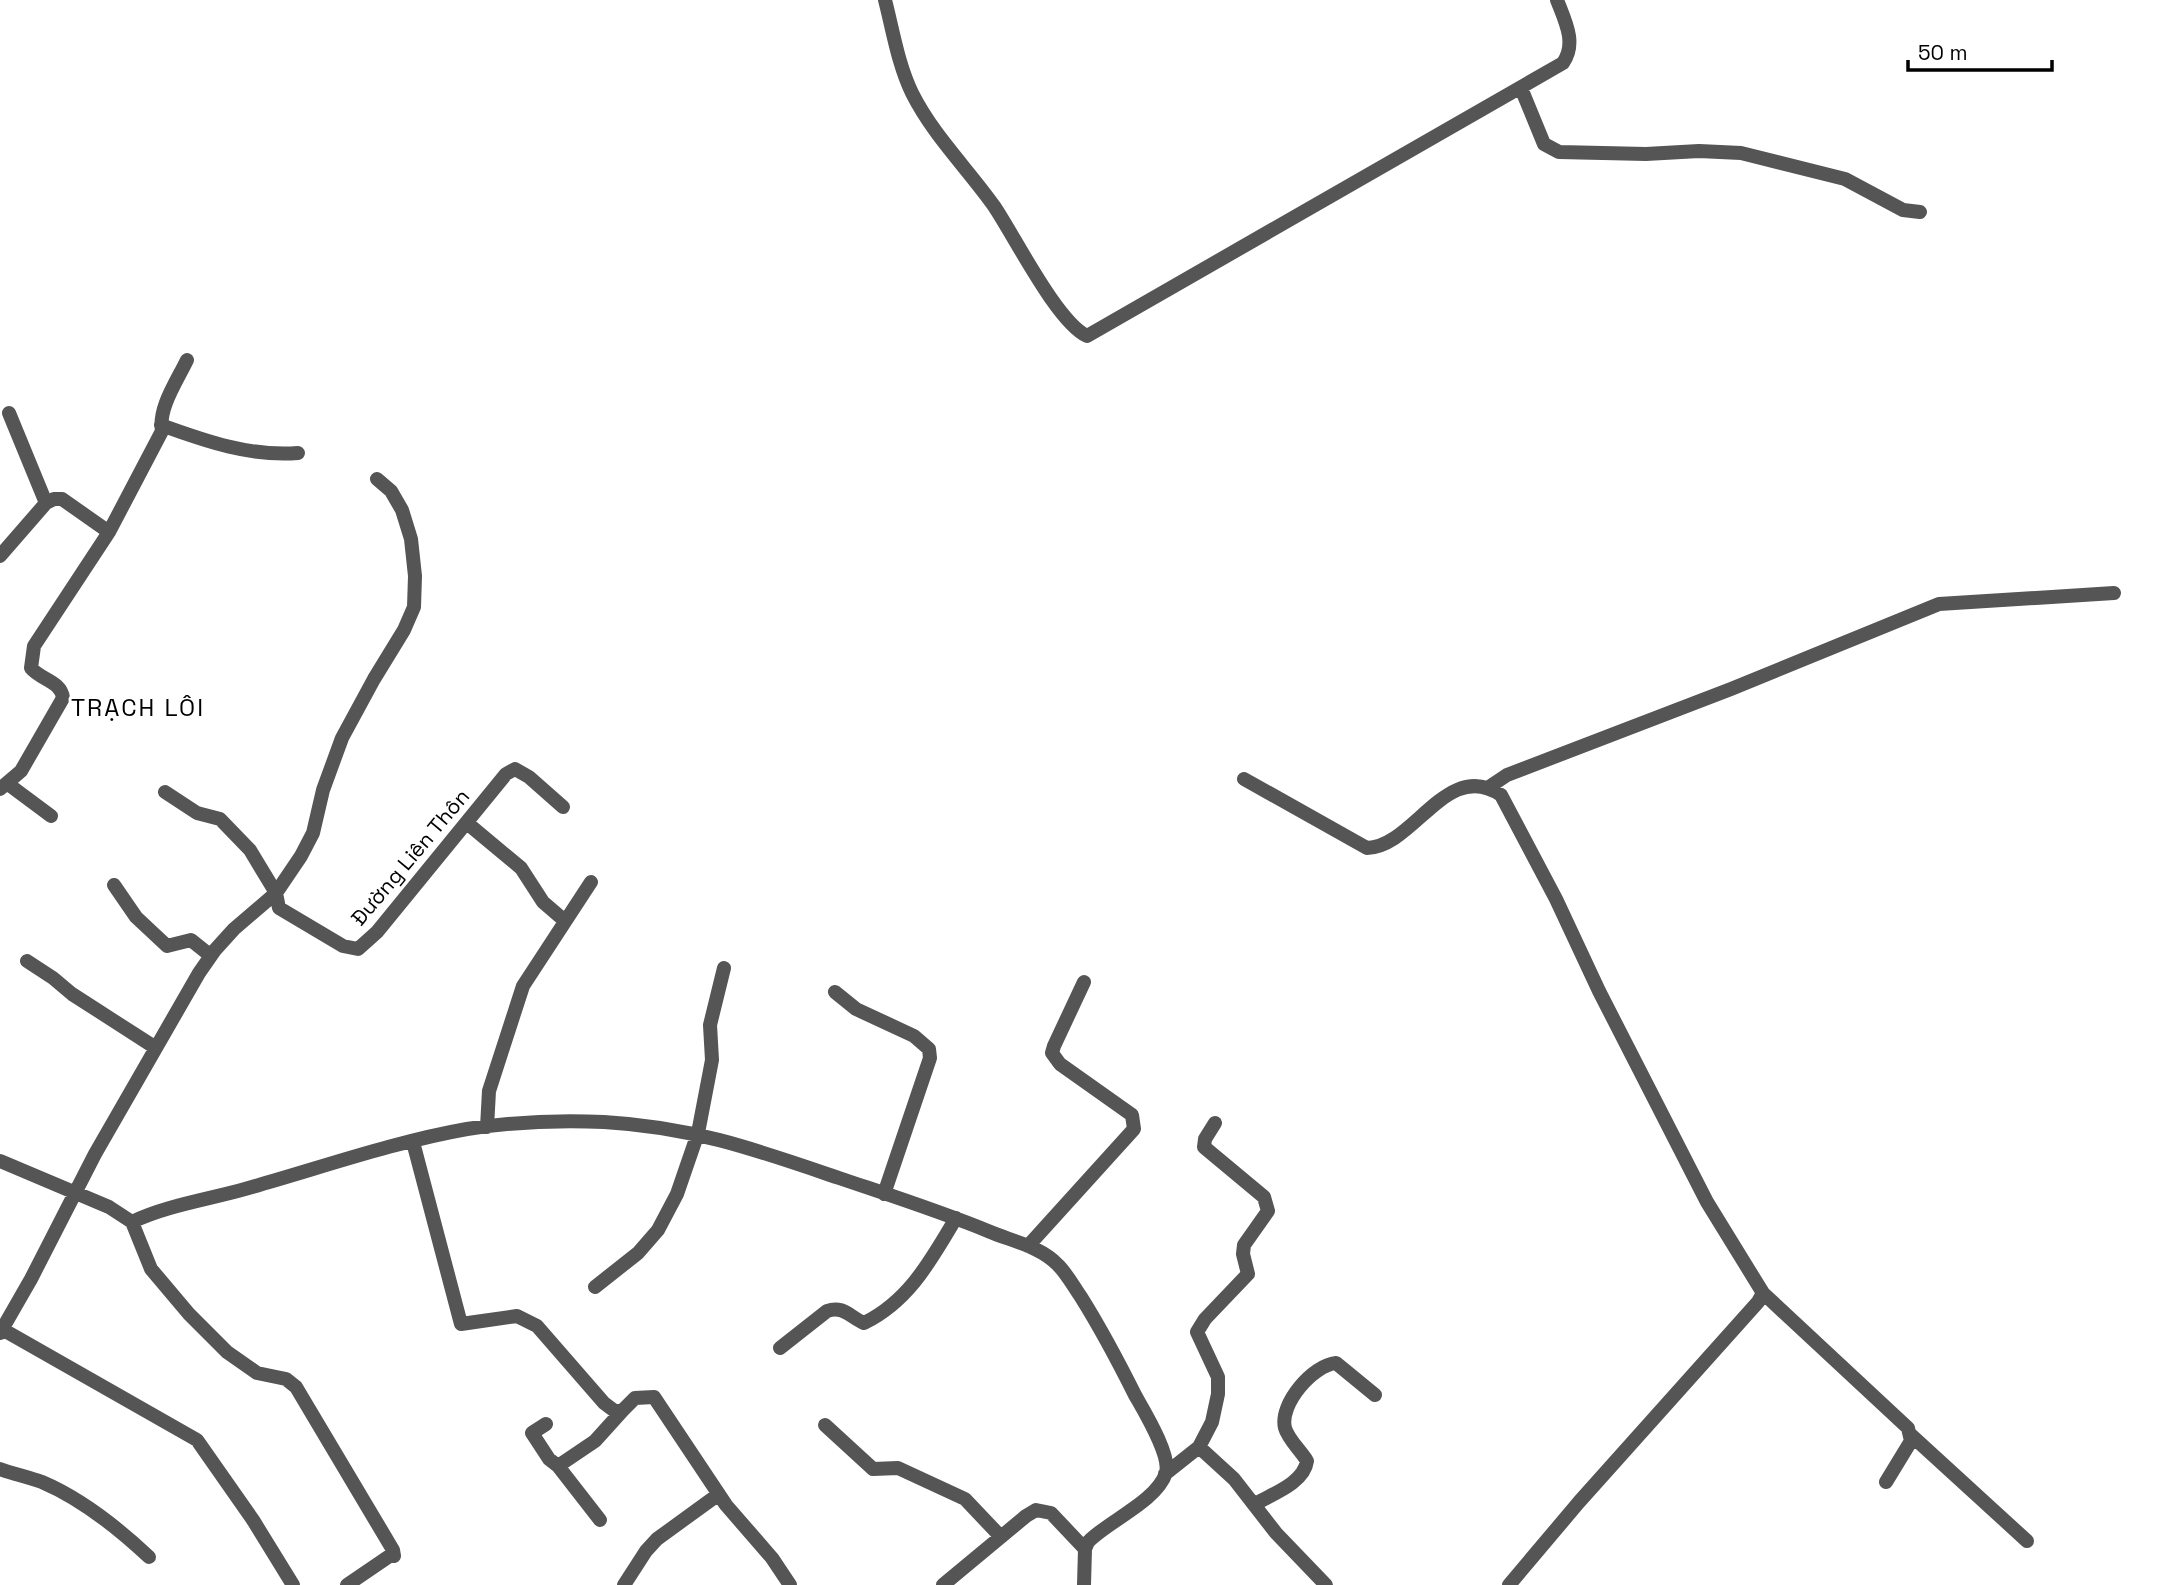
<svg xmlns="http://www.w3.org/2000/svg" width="2160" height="1585" font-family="'Space Grotesk',sans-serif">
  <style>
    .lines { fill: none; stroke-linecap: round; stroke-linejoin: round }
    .street { stroke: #555; stroke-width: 14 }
    .labels { text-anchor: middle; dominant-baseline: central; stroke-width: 6; stroke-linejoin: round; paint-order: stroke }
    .street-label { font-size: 21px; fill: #000; stroke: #fff }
    .quarter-label { font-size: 24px; letter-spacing: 2px; fill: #000; stroke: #fff }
  </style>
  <rect width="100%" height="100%" fill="#fff"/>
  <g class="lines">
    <path class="street" d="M 885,0 C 893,31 898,64 912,93 C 933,135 967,168 994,206 C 1015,237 1057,322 1087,336 L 1563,63 C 1577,43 1565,21 1557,0
      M 1521,88 L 1544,144 L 1559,152 L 1646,154 L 1699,151 L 1741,153 L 1845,179 L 1903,210 L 1920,212
      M 9,413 L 46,503
      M 161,425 C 205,441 251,457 298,453
      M 0,556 L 46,503 L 54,499 L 62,499 L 109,532
      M 1244,779 L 1367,848 C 1414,847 1447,758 1501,795 L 1556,899 L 1599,991 L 1707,1202 L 1763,1293 L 1758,1302 L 1579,1502 L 1509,1585
      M 8,784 L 51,816
      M 1489,787 L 1507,775 L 1731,689 L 1939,604 L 2114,593
      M 0,789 L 21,771 L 63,698 C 61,681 41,680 31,668 L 34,646 L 109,532 L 162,431 C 158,408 177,381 187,360
      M 165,792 L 197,813 L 220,819 L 250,850 L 276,893 L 279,908 L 343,946 L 358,949 L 377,932 L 506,774 L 515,769 L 529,777 L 563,807
      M 467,823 L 521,868 L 543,902 L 565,921
      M 114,885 L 136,917 L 167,946 L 191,940 L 211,956
      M 27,961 L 53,978 L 72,994 L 156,1048
      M 835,992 L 856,1009 L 914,1036 L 929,1049 L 930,1058 L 884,1194
      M 487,1127 L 489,1091 L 523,986 L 591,882
      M 413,1142 L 461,1324 L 517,1316 L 537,1326 L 604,1403 L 616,1412 L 623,1410 L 635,1398 L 654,1397 L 726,1505 L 772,1558 L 790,1585
      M 0,1161 L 109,1207 L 132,1222 C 164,1206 210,1199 245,1189 C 317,1169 393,1142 467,1129 C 512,1122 559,1120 604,1122 C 693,1127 757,1150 839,1178 C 889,1195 939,1211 988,1231 C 1011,1241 1040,1246 1058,1265 C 1067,1274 1074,1287 1081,1297 C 1101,1329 1118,1361 1135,1395 C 1144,1411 1171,1455 1166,1473 C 1156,1502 1108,1521 1088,1542 L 1085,1549 L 1084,1585
      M 132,1222 L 151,1269 L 189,1314 L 227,1352 L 257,1373 L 286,1379 L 296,1387 L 393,1550 L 394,1556 L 391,1555 L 347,1585
      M 1028,1246 L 1134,1129 L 1132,1115 L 1060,1064 L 1052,1053 L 1054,1046 L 1084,982
      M 595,1287 L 638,1253 L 658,1230 L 677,1194 L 698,1133 L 712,1060 L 710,1025 L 724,968
      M 1763,1293 L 1908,1428 L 1911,1441 L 1886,1482
      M 2,1329 L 197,1440 L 253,1520 L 293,1585
      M 0,1333 L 31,1279 L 95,1154 L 199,973 L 215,950 L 234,929 L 276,893 L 301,856 L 313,833 L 323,790 L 342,738 L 374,679 L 404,630 L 414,607 L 415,576 L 411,539 L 402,510 L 391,491 L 377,479
      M 780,1348 L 827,1311 C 843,1305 850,1317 864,1323 C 909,1301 931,1260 956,1218
      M 546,1424 L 532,1433 L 549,1459 L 558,1466
      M 825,1425 L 873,1469 L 898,1468 L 965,1499 L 1001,1537
      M 1911,1435 L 2027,1541
      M 1199,1447 L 1234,1479 L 1276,1533 L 1326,1585
      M 0,1469 C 14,1474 29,1477 42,1482 C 82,1499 117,1527 149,1557
      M 1165,1474 L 1199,1447 L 1212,1422 L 1218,1394 L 1218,1377 L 1197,1332 L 1205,1319 L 1248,1274 L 1243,1254 L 1244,1245 L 1268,1211 L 1264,1197 L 1204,1147 L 1205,1139 L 1215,1123
      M 1255,1504 C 1272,1494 1304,1483 1307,1461 C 1301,1451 1288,1439 1285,1428 C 1279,1404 1313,1365 1336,1363 L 1375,1395
      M 600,1520 L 558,1466 L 595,1441 L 623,1410
      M 624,1585 L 646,1551 L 657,1539 L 719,1494
      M 943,1585 L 1026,1516 L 1036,1510 L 1051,1513 L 1085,1549"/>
  </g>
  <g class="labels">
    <g class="street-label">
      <text transform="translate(410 857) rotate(-50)">Đường Liên Thôn</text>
    </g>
    <g class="quarter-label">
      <text x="138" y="707">TRẠCH LÔI</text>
    </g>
  </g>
  <path d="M1908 60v10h144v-10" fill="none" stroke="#000000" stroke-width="3.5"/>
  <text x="1918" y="60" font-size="21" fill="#000000" stroke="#ffffff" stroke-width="5" paint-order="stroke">50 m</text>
</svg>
